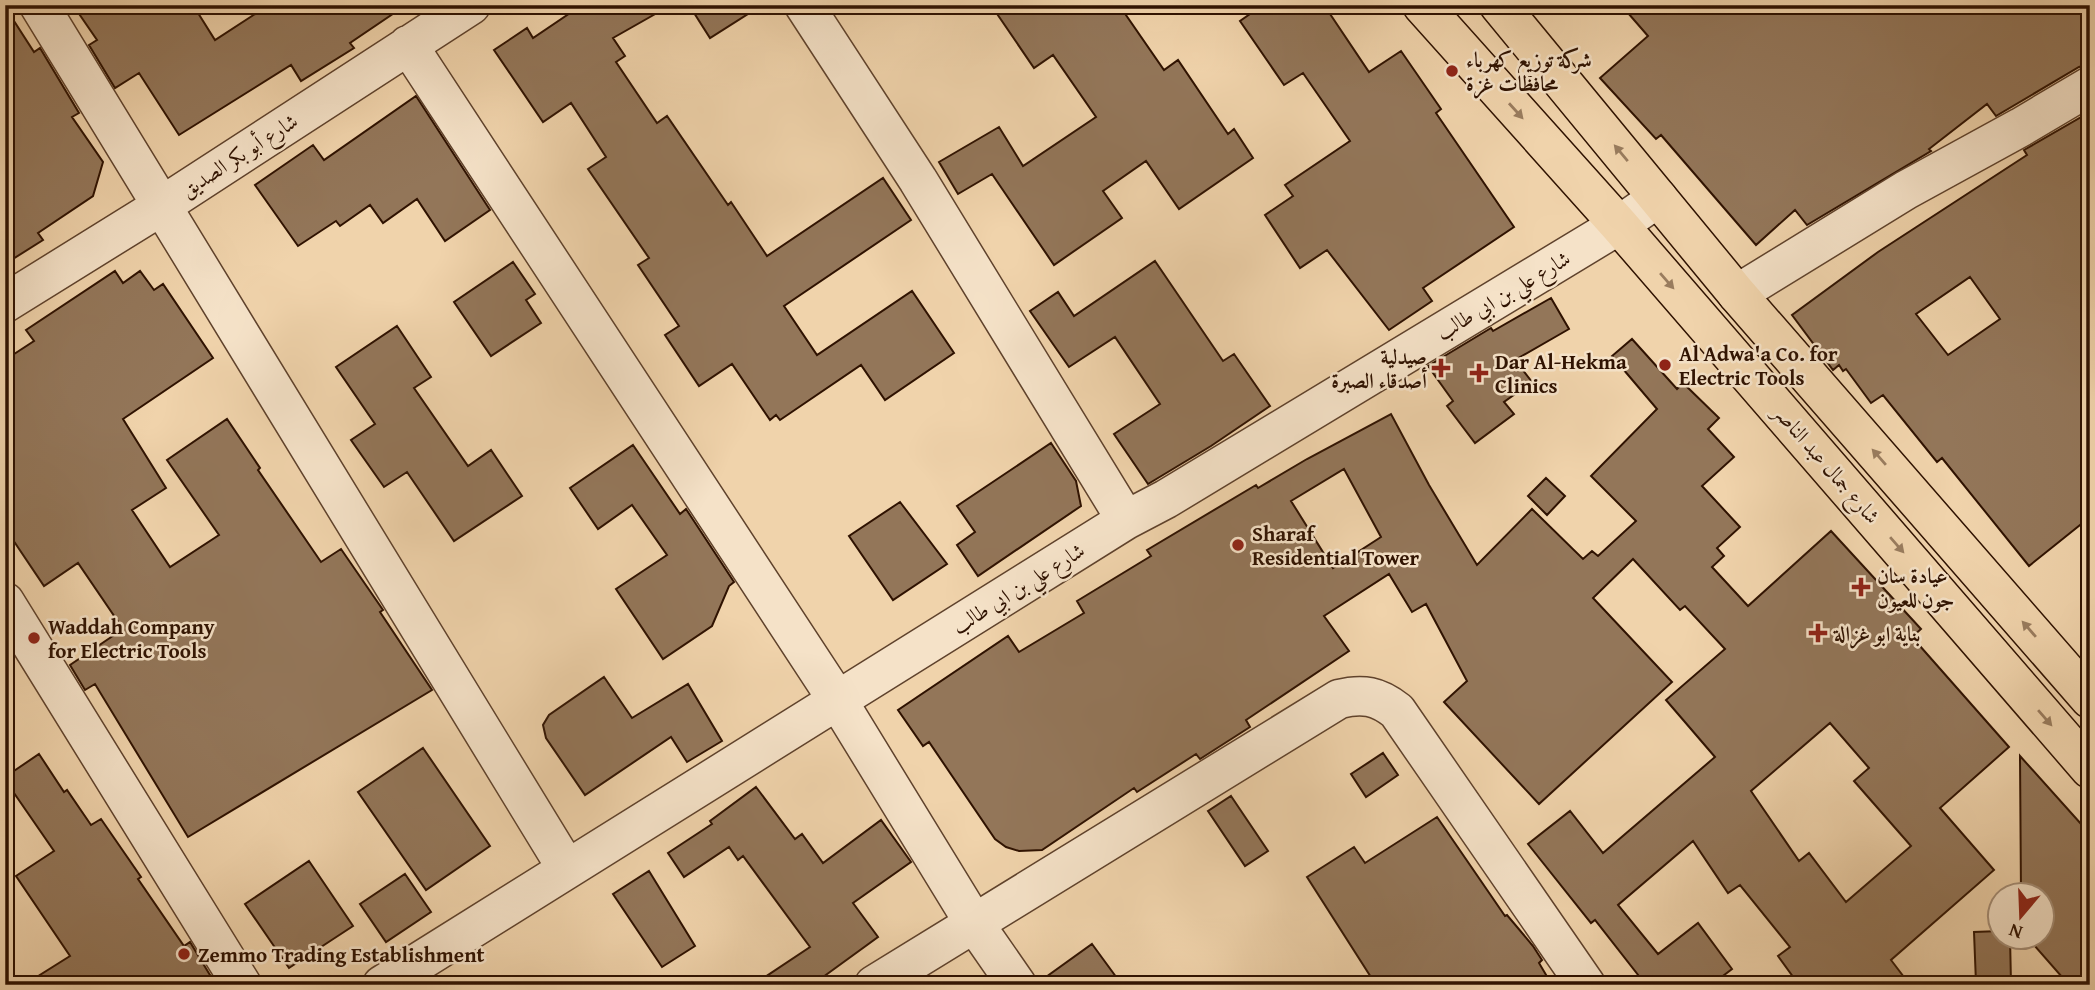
<svg xmlns="http://www.w3.org/2000/svg" width="2095" height="990" font-family="'Gentium Book Plus',Amiri,serif">
  <style>
    .building { fill: #937659; stroke: #2f1201; stroke-width: 2; fill-rule: evenodd }
    .lines { fill: none; stroke-linecap: round; stroke-linejoin: round }
    .minor-casing { stroke: #5f422c; stroke-width: 41 }
    .major-casing { stroke: #2f1201; stroke-width: 41 }
    .minor { stroke: #f5e2c8; stroke-width: 38 }
    .major { stroke: #f0d3ab; stroke-width: 38 }
    .oneway { fill: #997c5e }
    .poi-dot { fill: #8f2418; stroke: #f5e2c8; stroke-width: 2.5 }
    .labels { text-anchor: middle; dominant-baseline: central; stroke-width: 5; stroke-linejoin: round; paint-order: stroke }
    .poi-label { font-size: 21px; font-weight: bold; fill: #2f1201; stroke: #f5e2c8; text-anchor: start }
    .street-label { font-size: 21px; fill: #2f1201; stroke: #f5e2c8 }
  </style>
  <rect width="100%" height="100%" fill="#f0d3ab"/>
  <filter id="stains"><feTurbulence type="fractalNoise" baseFrequency=".00286" numOctaves="4"/><feColorMatrix values="0 0 0 0 .2 0 0 0 0 .09 0 0 0 0 .02 0 0 0 .5 -.17"/></filter>
  <radialGradient id="worn" r=".72"><stop offset=".6" stop-color="#630" stop-opacity="0"/><stop offset="1" stop-color="#630" stop-opacity=".3"/></radialGradient>
  <path class="building" d="M 73,5 L 193,5 L 215,40 L 269,5 L 406,5 L 350,43 L 354,48 L 301,81 L 291,65 L 179,135 L 139,73 L 115,88 L 89,45 L 97,40 Z
    M 582,5 L 671,5 L 613,38 L 625,56 L 616,62 L 657,123 L 667,116 L 728,205 L 731,202 L 767,256 L 883,178 L 911,220 L 784,306 L 817,355 L 912,291 L 954,353 L 885,400 L 861,365 L 780,420 L 776,415 L 770,420 L 732,364 L 699,386 L 665,335 L 679,326 L 638,265 L 649,258 L 588,169 L 606,157 L 571,103 L 543,122 L 494,50 L 527,28 L 533,38 Z
    M 689,5 L 762,5 L 710,38 Z
    M 991,5 L 1119,5 L 1164,70 L 1178,60 L 1228,134 L 1234,129 L 1253,158 L 1179,209 L 1146,161 L 1103,191 L 1122,218 L 1054,265 L 992,174 L 958,194 L 939,162 L 999,127 L 1023,166 L 1096,117 L 1053,55 L 1034,68 Z
    M 1263,5 L 1324,5 L 1369,72 L 1401,51 L 1441,109 L 1436,113 L 1514,227 L 1423,288 L 1432,301 L 1389,330 L 1327,250 L 1300,268 L 1265,215 L 1293,196 L 1285,185 L 1350,141 L 1303,73 L 1284,85 L 1240,21 Z
    M 1621,5 L 2090,5 L 2090,64 L 2079,67 L 1996,116 L 1987,104 L 1929,149 L 1931,151 L 1807,225 L 1795,210 L 1756,245 L 1661,135 L 1656,139 L 1600,78 L 1648,36 Z
    M 5,7 L 34,52 L 40,48 L 79,113 L 72,117 L 103,162 L 93,196 L 38,233 L 43,240 L 5,264 Z
    M 416,96 L 490,210 L 445,241 L 417,199 L 383,223 L 370,205 L 340,226 L 336,221 L 298,246 L 255,185 L 313,145 L 324,160 Z
    M 2090,112 L 2090,517 L 2029,566 L 1942,458 L 1937,462 L 1883,395 L 1871,403 L 1846,369 L 1843,371 L 1839,365 L 1833,370 L 1792,315 L 1878,252 L 2027,155 L 2024,150 ZM 1970,277 L 2000,319 L 1948,355 L 1916,314 Z
    M 1155,261 L 1223,361 L 1234,354 L 1270,406 L 1211,446 L 1148,484 L 1114,434 L 1160,404 L 1115,337 L 1069,367 L 1030,311 L 1058,292 L 1074,316 Z
    M 513,262 L 535,294 L 526,300 L 541,323 L 491,356 L 454,302 Z
    M 115,271 L 123,283 L 140,271 L 154,290 L 163,284 L 213,358 L 123,419 L 166,488 L 132,510 L 170,567 L 219,535 L 167,460 L 227,419 L 260,468 L 258,470 L 321,562 L 341,549 L 383,610 L 380,612 L 432,690 L 188,837 L 95,684 L 85,690 L 70,665 L 123,629 L 78,563 L 44,586 L 5,528 L 5,360 L 34,341 L 26,330 Z
    M 1551,298 L 1569,329 L 1515,360 L 1532,382 L 1504,402 L 1514,414 L 1475,443 L 1447,406 L 1453,401 L 1428,366 L 1491,328 L 1493,331 Z
    M 397,326 L 431,377 L 414,388 L 468,466 L 491,450 L 522,496 L 454,541 L 407,472 L 384,487 L 351,440 L 375,424 L 336,367 Z
    M 1632,339 L 1677,389 L 1683,383 L 1719,418 L 1708,429 L 1734,457 L 1702,486 L 1740,527 L 1717,548 L 1724,556 L 1712,567 L 1748,606 L 1831,531 L 1921,629 L 1912,637 L 2009,747 L 1940,808 L 1994,870 L 1891,960 L 1910,985 L 1799,985 L 1778,956 L 1790,947 L 1740,885 L 1728,893 L 1693,841 L 1618,905 L 1658,954 L 1698,923 L 1732,969 L 1711,985 L 1646,985 L 1595,920 L 1591,923 L 1528,844 L 1570,811 L 1603,853 L 1715,757 L 1666,700 L 1725,649 L 1685,606 L 1680,610 L 1633,559 L 1593,598 L 1672,682 L 1539,804 L 1444,702 L 1467,681 L 1426,604 L 1412,612 L 1389,574 L 1324,616 L 1349,651 L 1246,720 L 1250,727 L 1200,759 L 1196,754 L 1137,792 L 1134,788 L 1042,850 L 1019,851 L 1006,847 L 995,839 L 929,742 L 923,746 L 898,710 L 1008,636 L 1019,652 L 1084,613 L 1077,601 L 1151,556 L 1147,550 L 1256,485 L 1258,488 L 1307,459 L 1391,414 L 1429,485 L 1477,565 L 1532,509 L 1583,559 L 1592,551 L 1598,556 L 1636,521 L 1591,476 L 1657,409 L 1612,356 ZM 1344,469 L 1381,537 L 1333,568 L 1291,501 ZM 1830,723 L 1869,768 L 1854,781 L 1911,846 L 1846,902 L 1809,853 L 1799,861 L 1751,791 Z
    M 1051,443 L 1076,481 L 1081,506 L 978,576 L 957,545 L 975,532 L 957,506 Z
    M 633,445 L 680,514 L 686,509 L 734,582 L 729,586 L 712,626 L 663,659 L 616,589 L 667,555 L 632,505 L 598,529 L 570,488 Z
    M 1546,478 L 1565,496 L 1547,515 L 1528,496 Z
    M 900,502 L 947,564 L 893,600 L 849,536 Z
    M 604,677 L 632,718 L 688,684 L 722,741 L 687,762 L 671,737 L 585,795 L 546,738 L 543,725 L 549,715 Z
    M 423,748 L 490,846 L 426,890 L 358,792 Z
    M 1383,753 L 1398,775 L 1366,797 L 1351,774 Z
    M 39,754 L 64,792 L 67,790 L 91,825 L 101,819 L 141,877 L 138,879 L 184,946 L 190,942 L 216,985 L 24,985 L 70,956 L 16,876 L 54,851 L 5,780 L 5,777 Z
    M 2020,756 L 2090,834 L 2090,985 L 2069,985 L 2027,937 L 2042,937 L 2042,895 L 2021,895 Z
    M 756,787 L 795,839 L 802,834 L 823,863 L 881,820 L 911,862 L 853,903 L 878,937 L 812,985 L 753,985 L 810,947 L 743,856 L 738,860 L 729,847 L 684,877 L 668,853 L 712,824 L 710,821 Z
    M 1231,796 L 1268,851 L 1245,866 L 1208,811 Z
    M 1437,817 L 1505,916 L 1507,915 L 1533,946 L 1542,960 L 1539,963 L 1552,985 L 1376,985 L 1307,877 L 1354,847 L 1365,863 Z
    M 309,861 L 353,926 L 289,968 L 245,904 Z
    M 649,871 L 695,946 L 662,967 L 613,894 Z
    M 405,874 L 431,912 L 386,942 L 360,904 Z
    M 2000,931 L 2000,937 L 2010,937 L 2011,983 L 1976,983 L 1974,932 Z
    M 1092,944 L 1122,985 L 1039,985 L 1039,982 Z"/>
  <g class="lines">
    <g class="minor-casing">
      <path id="minor" d="M 39,5 L 567,869
        M 804,5 L 918,180 L 1126,520
        M 408,45 L 838,701 L 974,923 L 1017,985
        M 1737,294 L 1906,190 L 2021,127 L 2090,86
        M 5,303 L 163,205 L 471,5
        M 5,602 L 242,985
        M 382,985 L 1126,520 L 1166,499 L 1619,225 L 1658,198
        M 874,985 L 1339,699 C 1363,693 1378,696 1397,711 L 1586,985"/>
    </g>
    <g class="major-casing">
      <path id="major" d="M 1422,5 L 1619,225 L 2090,769
        M 1499,5 L 1737,294 L 2090,699"/>
    </g>
    <use href="#minor" class="minor"/>
    <use href="#major" class="major"/>
  </g>
  <defs><path id="oneway-solid" d="M-6-.8H1V-3.2L6.5 0L1 3.2V.8H-6Z" transform="scale(1.75)"/></defs>
  <g class="oneway">
    <use href="#oneway-solid" transform="translate(1516 111) rotate(48)"/>
    <use href="#oneway-solid" transform="translate(1621 153) rotate(-130)"/>
    <use href="#oneway-solid" transform="translate(1667 281) rotate(49)"/>
    <use href="#oneway-solid" transform="translate(1879 457) rotate(-131)"/>
    <use href="#oneway-solid" transform="translate(1897 545) rotate(49)"/>
    <use href="#oneway-solid" transform="translate(2029 629) rotate(-131)"/>
    <use href="#oneway-solid" transform="translate(2045 718) rotate(49)"/>
  </g>
  <g class="poi-dot">
    <circle cx="1452" cy="71" r="7"/>
    <circle cx="1665" cy="365" r="7"/>
    <path d="M1437.5 357.5h7v7h7v7h-7v7h-7v-7h-7v-7h7z"/>
    <path d="M1475.5 362.5h7v7h7v7h-7v7h-7v-7h-7v-7h7z"/>
    <circle cx="1238" cy="545" r="7"/>
    <path d="M1857.5 576.5h7v7h7v7h-7v7h-7v-7h-7v-7h7z"/>
    <path d="M1814.5 622.5h7v7h7v7h-7v7h-7v-7h-7v-7h7z"/>
    <circle cx="34" cy="638" r="7"/>
    <circle cx="184" cy="954" r="7"/>
  </g>
  <g class="labels">
    <g class="poi-label">
      <text x="1466" y="59">شركة توزيع كهرباء<tspan x="1466" dy="24">محافظات غزة</tspan></text>
      <text x="1679" y="353">Al Adwa'a Co. for<tspan x="1679" dy="24">Electric Tools</tspan></text>
      <text x="1427" y="356" text-anchor="end">صيدلية<tspan x="1427" dy="24">أصدقاء الصبرة</tspan></text>
      <text x="1495" y="361">Dar Al-Hekma<tspan x="1495" dy="24">Clinics</tspan></text>
      <text x="1252" y="533">Sharaf<tspan x="1252" dy="24">Residential Tower</tspan></text>
      <text x="1877" y="575">عيادة سان<tspan x="1877" dy="24">جون للعيون</tspan></text>
      <text x="48" y="626">Waddah Company<tspan x="48" dy="24">for Electric Tools</tspan></text>
      <text x="1834" y="633">بناية ابو غزالة</text>
      <text x="198" y="954">Zemmo Trading Establishment</text>
    </g>
    <g class="street-label">
      <text transform="translate(239 155) rotate(-33)">شارع أبو بكر الصديق</text>
      <text transform="translate(1503 295) rotate(-31)">شارع علي بن ابي طالب</text>
      <text transform="translate(1827 464) rotate(49)">شارع جمال عبد الناصر</text>
      <text transform="translate(1018 588) rotate(-32)">شارع علي بن ابي طالب</text>
    </g>
  </g>
  <rect width="2095" height="990" fill="none" stroke="#f0d3ab" stroke-width="28"/>
  <rect x="7" y="7" width="2081" height="976" fill="none" stroke="#2f1201" stroke-width="3.5"/>
  <rect x="14" y="14" width="2067" height="962" fill="none" stroke="#2f1201" stroke-width="2"/>
  <g transform="translate(2021 916) rotate(199)"><circle r="33" fill="#f5e2c8" stroke="#a68f78" stroke-width="2"/>
  <path d="M0-5L12 26L0 18L-12 26Z" fill="#8f2418"/>
  <text y="-10" font-size="19" font-weight="bold" text-anchor="middle" fill="#2f1201">N</text>
  </g>
  <rect width="100%" height="100%" filter="url(#stains)"/>
  <rect width="100%" height="100%" fill="url(#worn)"/>
</svg>
